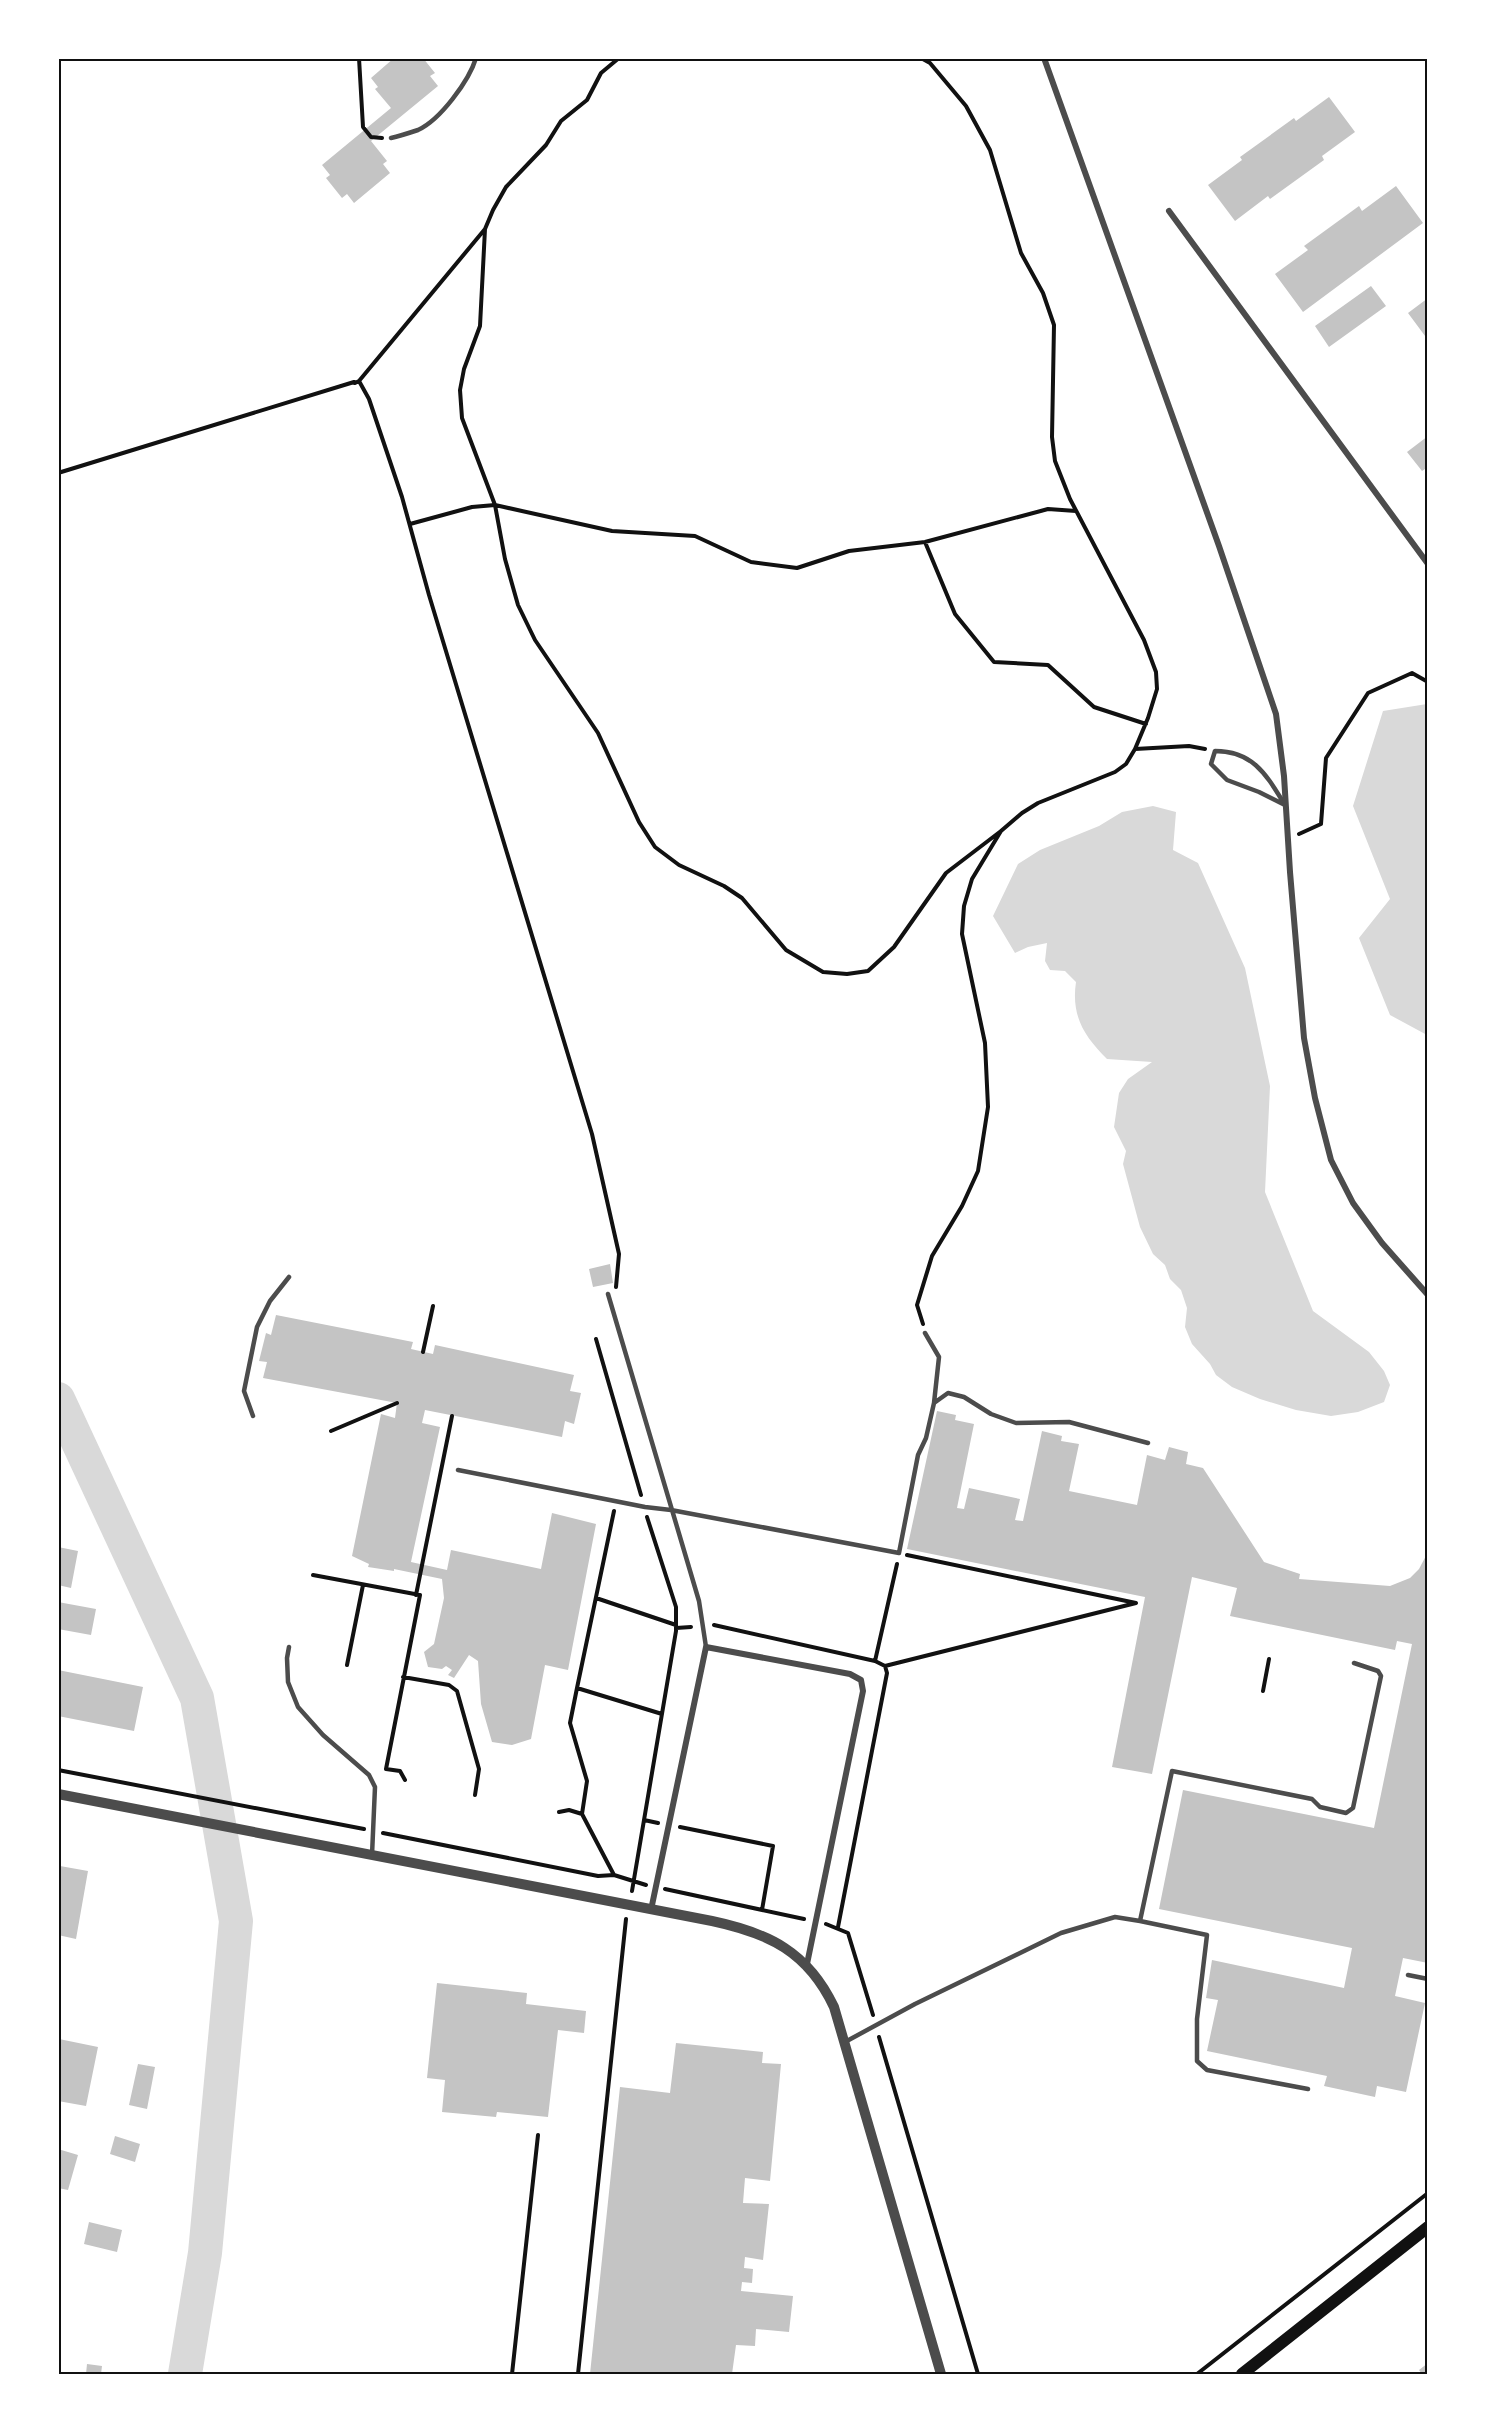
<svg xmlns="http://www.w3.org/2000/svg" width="1486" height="2433" font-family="'Fira Sans',sans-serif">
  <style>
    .water { fill: #d9d9d9 }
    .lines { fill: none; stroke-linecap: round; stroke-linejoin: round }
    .river { stroke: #d9d9d9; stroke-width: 34 }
    .building { fill: #c4c4c4 }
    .path { stroke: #111; stroke-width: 4 }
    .service { stroke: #4c4c4c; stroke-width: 4.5 }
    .minor { stroke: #4c4c4c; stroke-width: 6 }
    .tertiary { stroke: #4c4c4c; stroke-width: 10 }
    .secondary { stroke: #111; stroke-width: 12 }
    .neatline { fill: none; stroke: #111; stroke-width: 2 }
  </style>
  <rect width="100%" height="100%" fill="#fff"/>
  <path class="water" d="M 1427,704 L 1428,704 L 1427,1035 L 1390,1015 L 1359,938 L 1390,899 L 1353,806 L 1383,711 Z
    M 1153,806 L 1176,812 L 1173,850 L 1198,863 L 1245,968 L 1270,1086 L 1265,1192 L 1313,1311 L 1369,1352 L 1384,1371 L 1390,1385 L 1384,1402 L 1358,1412 L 1331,1416 L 1296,1410 L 1260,1399 L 1232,1387 L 1216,1375 L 1210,1364 L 1192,1344 L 1185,1327 L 1187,1308 L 1181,1290 L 1170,1279 L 1165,1265 L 1153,1254 L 1140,1227 L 1123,1164 L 1126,1151 L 1114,1127 L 1119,1093 L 1128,1079 L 1152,1062 L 1107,1059 C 1084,1036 1071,1016 1076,982 L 1065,971 L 1050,970 L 1045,961 L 1047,943 L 1028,947 L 1015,953 L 993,916 L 1018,864 L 1040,850 L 1099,826 L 1122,812 Z"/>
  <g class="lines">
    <path class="river" d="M 58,1399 L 197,1698 L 236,1921 L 205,2253 L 185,2374"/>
  </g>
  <path class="building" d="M 394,58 L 423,58 L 435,73 L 430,76 L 438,86 L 371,141 L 387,161 L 383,164 L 390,173 L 354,203 L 347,194 L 342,198 L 326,178 L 330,175 L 322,165 L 391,108 L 375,89 L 378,87 L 371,78 Z
    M 1329,97 L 1355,132 L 1322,156 L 1324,160 L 1270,199 L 1268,196 L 1235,221 L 1208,185 L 1242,160 L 1240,157 L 1294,118 L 1296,121 Z
    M 1396,186 L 1423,223 L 1303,312 L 1275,274 L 1308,250 L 1304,246 L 1359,206 L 1362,211 Z
    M 1371,286 L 1386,306 L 1329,347 L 1315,326 Z
    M 1428,298 L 1428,340 L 1408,313 Z
    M 1428,436 L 1428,467 L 1422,471 L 1407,452 Z
    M 610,1264 L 613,1283 L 593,1287 L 589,1269 Z
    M 276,1315 L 413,1342 L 411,1349 L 433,1354 L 435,1345 L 574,1375 L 570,1391 L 581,1393 L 574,1424 L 565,1421 L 562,1437 L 425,1410 L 422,1423 L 440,1427 L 411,1562 L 447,1570 L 451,1550 L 541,1569 L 552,1513 L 596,1524 L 568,1670 L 545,1665 L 531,1739 L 512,1745 L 492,1742 L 481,1704 L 478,1661 L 469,1655 L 454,1678 L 448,1675 L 452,1670 L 446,1666 L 442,1669 L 428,1667 L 424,1652 L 434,1644 L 444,1598 L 442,1579 L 394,1569 L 394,1571 L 368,1567 L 369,1564 L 352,1556 L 381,1414 L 395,1418 L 397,1403 L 263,1378 L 267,1362 L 259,1361 L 266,1333 L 271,1335 Z
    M 937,1411 L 956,1415 L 955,1420 L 974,1424 L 957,1508 L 964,1509 L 969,1488 L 1020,1499 L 1015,1520 L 1023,1521 L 1042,1431 L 1062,1436 L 1061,1441 L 1079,1444 L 1069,1491 L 1137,1505 L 1147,1455 L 1165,1460 L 1169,1447 L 1188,1452 L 1186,1464 L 1203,1468 L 1264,1562 L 1300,1574 L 1299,1579 L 1390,1586 L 1410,1578 L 1419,1569 L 1428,1552 L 1428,1828 L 1426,1837 L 1428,1838 L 1428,1963 L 1403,1958 L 1395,1996 L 1425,2003 L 1406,2092 L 1377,2086 L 1375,2097 L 1324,2086 L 1327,2076 L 1207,2051 L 1218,2000 L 1206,1998 L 1212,1960 L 1344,1988 L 1352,1948 L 1159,1909 L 1183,1790 L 1374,1828 L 1412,1644 L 1397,1641 L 1395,1650 L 1230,1616 L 1237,1588 L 1192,1577 L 1152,1774 L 1112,1767 L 1145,1597 L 907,1549 Z
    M 58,1547 L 78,1551 L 71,1588 L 58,1585 Z
    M 58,1602 L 96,1609 L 91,1635 L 58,1629 Z
    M 58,1670 L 143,1687 L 134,1731 L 58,1716 Z
    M 60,1866 L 88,1871 L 76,1939 L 58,1935 Z
    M 437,1983 L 527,1993 L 526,2004 L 586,2011 L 584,2033 L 558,2030 L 548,2117 L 497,2112 L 496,2117 L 442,2112 L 445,2080 L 427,2078 Z
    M 59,2039 L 98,2047 L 86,2106 L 58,2101 Z
    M 676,2043 L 763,2052 L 762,2063 L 781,2064 L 770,2181 L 745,2178 L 743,2203 L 769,2204 L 763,2260 L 745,2257 L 744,2268 L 753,2269 L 752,2283 L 742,2282 L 741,2291 L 793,2296 L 789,2332 L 756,2329 L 755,2346 L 736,2345 L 732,2374 L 590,2374 L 620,2087 L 670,2093 Z
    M 138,2064 L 155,2067 L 147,2109 L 129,2105 Z
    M 115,2136 L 140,2144 L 135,2162 L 110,2154 Z
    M 58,2149 L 78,2155 L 68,2190 L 58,2188 Z
    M 89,2222 L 122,2230 L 117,2252 L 84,2244 Z
    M 1428,2363 L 1428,2374 L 1422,2374 L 1419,2370 Z
    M 87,2364 L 102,2366 L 101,2374 L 86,2374 Z"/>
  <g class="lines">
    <path class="path" d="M 359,58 L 363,127 L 371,137 L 382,138
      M 619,58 L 601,73 L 587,100 L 561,121 L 546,145 L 506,187 L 493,210 L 485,229 L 480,326 L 464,369 L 460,390 L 462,418 L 495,505 L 505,559 L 518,605 L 535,640 L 598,733 L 639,822 L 655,847 L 679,865 L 724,886 L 742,898 L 786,950 L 823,972 L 847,974 L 868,971 L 894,947 L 946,873 L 1001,831
      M 921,58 L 930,63 L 966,106 L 990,150 L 1021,253 L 1043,293 L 1054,325 L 1052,437 L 1055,461 L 1070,499 L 1144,640 L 1156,672 L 1157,689 L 1148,718 L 1135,749
      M 359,381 L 485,229
      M 355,383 L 359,381 L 369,399 L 402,497 L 429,595 L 592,1134 L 619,1254 L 616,1287
      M 58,473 L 354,382
      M 410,524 L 472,507 L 495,505 L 612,531 L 695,536 L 751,562 L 797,568 L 849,551 L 925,542 L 1048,509 L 1076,511
      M 925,542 L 955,614 L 994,662 L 1048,665 L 1094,707 L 1146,724
      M 1299,834 L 1321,824 L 1326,758 L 1368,693 L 1412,673 L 1428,682
      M 923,1324 L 917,1305 L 932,1256 L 962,1206 L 978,1171 L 988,1107 L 985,1043 L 962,934 L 964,906 L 972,879 L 1001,831 L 1022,813 L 1038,803 L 1115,772 L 1126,764 L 1135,749 L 1189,746 L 1205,749
      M 596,1339 L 641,1495
      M 423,1352 L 433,1306
      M 331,1431 L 397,1403
      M 614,1511 L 577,1688 L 662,1714
      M 313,1575 L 420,1595 L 386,1769 L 400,1771 L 405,1780
      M 416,1595 L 452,1416
      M 596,1598 L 676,1625
      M 714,1625 L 875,1661 L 885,1666 L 887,1673 L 838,1927
      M 676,1628 L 691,1627
      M 875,1661 L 897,1564
      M 347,1665 L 363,1585
      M 885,1666 L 1136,1603 L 907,1555
      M 403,1677 L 449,1685 L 457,1691 L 479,1769 L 475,1795
      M 577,1688 L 570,1723 L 587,1781 L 582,1814 L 614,1875
      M 1263,1691 L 1269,1659
      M 58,1770 L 364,1829
      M 559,1812 L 569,1810 L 582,1814
      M 644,1820 L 658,1823
      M 680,1827 L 773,1846 L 762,1910
      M 383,1833 L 598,1876 L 614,1875 L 646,1885
      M 665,1889 L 804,1919
      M 632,1891 L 676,1631 L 676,1607 L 647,1517
      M 826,1924 L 848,1933 L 873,2015
      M 879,2037 L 978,2374
      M 512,2374 L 538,2135
      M 578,2374 L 626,1919
      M 1197,2374 L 1428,2193"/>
    <path class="service" d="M 391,138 C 400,136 409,133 418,130 C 440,120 469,81 476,58
      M 1215,751 C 1254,751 1267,776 1285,805 L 1259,792 L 1227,780 L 1211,764 Z
      M 608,1294 L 699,1601 L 706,1647
      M 925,1333 L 939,1357 L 934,1403
      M 253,1416 L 244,1391 L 257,1327 L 270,1301 L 289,1277
      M 458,1470 L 645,1507 L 671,1510 L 899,1553 L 918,1455 L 926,1438 L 934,1403 L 948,1393 L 964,1397 L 991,1414 L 1016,1423 L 1069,1422 L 1148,1443
      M 289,1647 L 287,1658 L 288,1682 L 298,1707 L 323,1735 L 369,1775 L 375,1787 L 372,1855
      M 1140,1921 L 1207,1935 L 1197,2019 L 1197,2061 L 1207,2070 L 1308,2089
      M 1408,1975 L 1428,1979
      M 845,2042 L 915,2004 L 1061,1933 L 1115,1917 L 1140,1921 L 1172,1771 L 1312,1799 L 1320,1807 L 1346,1813 L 1353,1808 L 1381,1676 L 1378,1671 L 1354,1663"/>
    <path class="minor" d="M 1044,58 L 1219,546 L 1276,714 L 1284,776 L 1290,872 L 1304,1038 L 1315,1098 L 1331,1160 L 1353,1203 L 1382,1243 L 1428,1295
      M 1169,211 L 1428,564
      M 651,1910 L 706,1647 L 850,1674 L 861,1680 L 863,1691 L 807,1964"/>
    <path class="tertiary" d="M 58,1794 L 712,1921 C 769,1933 808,1952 834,2007 L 941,2374"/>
    <path class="secondary" d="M 1242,2374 L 1428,2227"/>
  </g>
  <rect width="1486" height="2433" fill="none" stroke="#ffffff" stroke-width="120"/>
  <rect x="60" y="60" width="1366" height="2313" class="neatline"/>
</svg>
